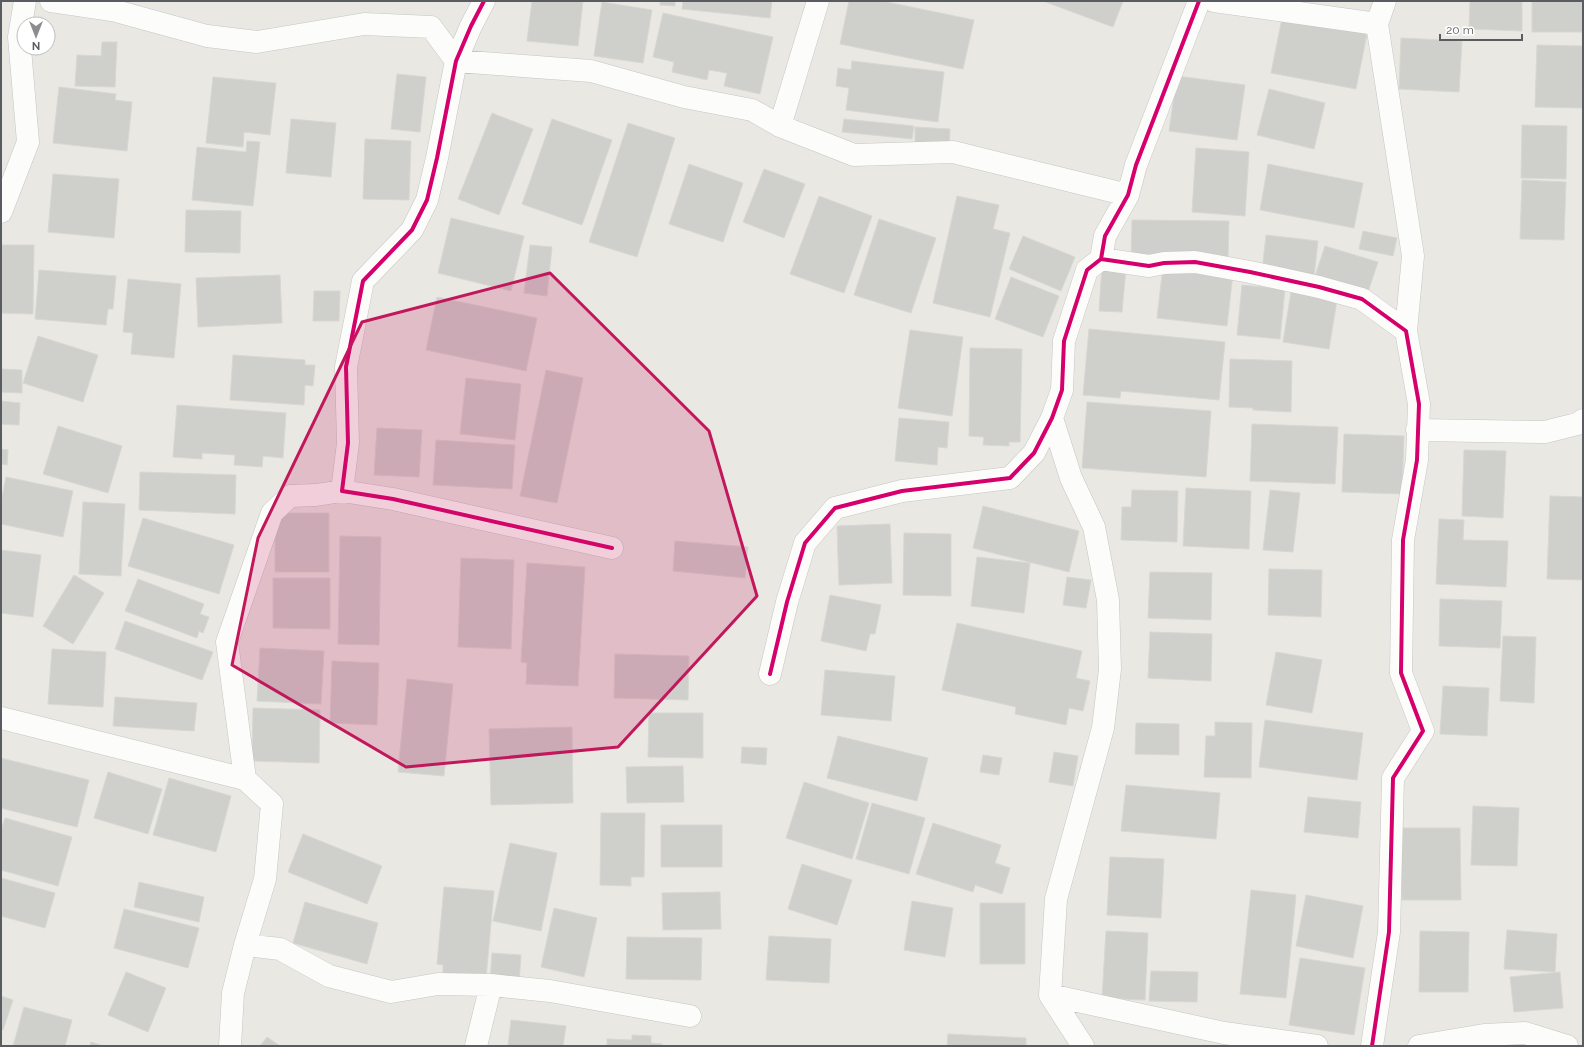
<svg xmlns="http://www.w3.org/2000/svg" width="1584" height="1047" font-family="Raleway,sans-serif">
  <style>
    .building { fill: #cfcfcc; stroke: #d8d7d2 }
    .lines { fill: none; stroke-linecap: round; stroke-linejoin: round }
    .minor-casing { stroke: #c5c5c5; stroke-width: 23 }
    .minor { stroke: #fcfcfb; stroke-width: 22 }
    .cycleway-casing { stroke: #fff; stroke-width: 6 }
    .cycleway { stroke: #d6006c; stroke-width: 4 }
    .marked { fill: #c2185b; fill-opacity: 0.2; stroke: #c2185b; stroke-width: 3; stroke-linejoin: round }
  </style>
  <rect width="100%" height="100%" fill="#e9e8e3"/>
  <path class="building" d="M 532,1 L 583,1 L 578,46 L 527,41 Z
    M 660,1 L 675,1 L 675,6 L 660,5 Z
    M 683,1 L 772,1 L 770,18 L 682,9 Z
    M 849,1 L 882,1 L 974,20 L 963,69 L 840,44 Z
    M 1043,1 L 1123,1 L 1113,27 Z
    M 1470,1 L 1522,1 L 1522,31 L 1469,29 Z
    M 1532,1 L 1583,1 L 1583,32 L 1532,32 Z
    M 602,2 L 652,10 L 643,63 L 594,56 Z
    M 663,13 L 773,37 L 760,94 L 724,86 L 727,73 L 709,70 L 707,80 L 672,72 L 674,62 L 653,57 Z
    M 1282,18 L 1367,34 L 1356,89 L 1271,73 Z
    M 1401,38 L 1462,41 L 1459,92 L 1399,89 Z
    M 102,42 L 117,42 L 115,87 L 75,86 L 77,55 L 101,56 Z
    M 1537,45 L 1583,46 L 1582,108 L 1535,107 Z
    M 852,61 L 944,72 L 938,122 L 846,110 L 849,88 L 836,86 L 838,68 L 851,70 Z
    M 397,74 L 426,77 L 420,132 L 391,129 Z
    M 1177,76 L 1245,85 L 1237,140 L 1169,131 Z
    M 213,77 L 276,83 L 270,135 L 244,132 L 243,147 L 206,143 Z
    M 59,87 L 116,94 L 115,100 L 132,102 L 127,151 L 53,143 Z
    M 1269,89 L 1325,103 L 1314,149 L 1257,135 Z
    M 492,113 L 533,129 L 499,215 L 458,199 Z
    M 291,119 L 336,123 L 331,177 L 286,173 Z
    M 552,119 L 612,140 L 582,225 L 522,204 Z
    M 844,119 L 914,126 L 912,139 L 842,132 Z
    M 628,123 L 675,138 L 637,257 L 589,242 Z
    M 1522,125 L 1567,126 L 1566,179 L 1521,178 Z
    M 915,127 L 950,129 L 949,151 L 915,149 Z
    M 365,139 L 411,141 L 409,200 L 363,199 Z
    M 247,141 L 260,142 L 253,206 L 192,200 L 197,147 L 246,152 Z
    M 1196,148 L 1249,152 L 1245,216 L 1192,212 Z
    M 689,164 L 743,183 L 723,242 L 669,224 Z
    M 1268,164 L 1363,183 L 1354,228 L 1260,210 Z
    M 764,169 L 805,184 L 784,238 L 743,222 Z
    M 53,174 L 119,179 L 114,238 L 48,232 Z
    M 1522,180 L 1566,182 L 1564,240 L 1520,239 Z
    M 819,196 L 872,216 L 844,293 L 790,274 Z
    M 957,196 L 999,205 L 993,229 L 1010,233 L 990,317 L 933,303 Z
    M 186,210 L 241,211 L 240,253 L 185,252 Z
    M 451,218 L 524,236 L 511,291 L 438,273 Z
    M 879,219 L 936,238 L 911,313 L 854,295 Z
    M 1132,220 L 1229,221 L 1228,259 L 1131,257 Z
    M 1363,231 L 1397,238 L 1393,256 L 1359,249 Z
    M 1266,235 L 1318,241 L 1314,277 L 1262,271 Z
    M 1023,236 L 1075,257 L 1061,291 L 1009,269 Z
    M 1,245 L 34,245 L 33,314 L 1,313 Z
    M 530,245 L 552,247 L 547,296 L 524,293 Z
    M 1325,246 L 1378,262 L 1368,292 L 1315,276 Z
    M 1102,266 L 1126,268 L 1122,312 L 1099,311 Z
    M 1163,266 L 1233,273 L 1227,326 L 1157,318 Z
    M 39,270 L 116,276 L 113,309 L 108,309 L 106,325 L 35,319 Z
    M 280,275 L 282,323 L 198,327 L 196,278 Z
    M 1011,277 L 1059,296 L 1043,337 L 995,319 Z
    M 128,279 L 181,284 L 174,358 L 131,354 L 133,333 L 123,332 Z
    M 1242,285 L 1285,289 L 1280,339 L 1237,335 Z
    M 314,291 L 340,291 L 339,321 L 313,321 Z
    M 1291,292 L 1337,300 L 1329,349 L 1283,342 Z
    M 437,297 L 537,318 L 526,371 L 426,350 Z
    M 1089,329 L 1225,342 L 1219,400 L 1121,391 L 1120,398 L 1083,395 Z
    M 910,330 L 963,337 L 952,416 L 898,408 Z
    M 38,336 L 98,355 L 83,402 L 23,383 Z
    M 970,348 L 1022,349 L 1020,442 L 1009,442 L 1009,446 L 983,445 L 984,437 L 969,436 Z
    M 233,355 L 305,360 L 305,365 L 315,365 L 313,386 L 305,385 L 304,405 L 230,400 Z
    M 1230,359 L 1292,361 L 1291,412 L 1253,410 L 1253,408 L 1229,407 Z
    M 1,369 L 22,370 L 22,393 L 1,392 Z
    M 546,370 L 583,378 L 557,503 L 520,496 Z
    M 466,378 L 521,384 L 515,440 L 460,434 Z
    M 1,401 L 20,403 L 19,425 L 1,424 Z
    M 1087,402 L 1211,411 L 1206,477 L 1082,468 Z
    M 177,405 L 286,413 L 283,458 L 263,456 L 262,467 L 234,465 L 235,455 L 202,453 L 202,459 L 173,457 Z
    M 899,418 L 949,422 L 947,448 L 938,447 L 937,465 L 895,461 Z
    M 1252,424 L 1338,427 L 1335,484 L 1250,481 Z
    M 58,426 L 122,446 L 108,493 L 43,474 Z
    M 377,428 L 422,430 L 419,477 L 374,475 Z
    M 1344,434 L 1404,436 L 1402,494 L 1342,492 Z
    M 436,440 L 515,445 L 512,489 L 433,485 Z
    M 1,449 L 8,450 L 7,465 L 1,464 Z
    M 1464,450 L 1506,451 L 1503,518 L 1462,516 Z
    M 140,472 L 236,475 L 235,514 L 139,510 Z
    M 6,477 L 73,491 L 63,537 L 1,524 L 1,502 Z
    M 1186,488 L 1251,491 L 1249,549 L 1183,546 Z
    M 1132,490 L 1178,491 L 1177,542 L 1121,540 L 1122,507 L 1131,507 Z
    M 1270,490 L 1300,493 L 1293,552 L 1263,550 Z
    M 1550,496 L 1583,497 L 1583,580 L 1547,579 Z
    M 83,502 L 125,504 L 121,576 L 79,574 Z
    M 983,506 L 1079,531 L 1069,572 L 973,548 Z
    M 275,513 L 329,513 L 329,572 L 275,572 Z
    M 143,518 L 234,545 L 219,594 L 128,566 Z
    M 1439,519 L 1464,520 L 1463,540 L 1508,541 L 1506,587 L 1436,584 Z
    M 890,524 L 892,583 L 839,585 L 837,526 Z
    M 904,533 L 951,534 L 951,596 L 903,595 Z
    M 340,536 L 381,537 L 379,645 L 338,644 Z
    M 675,541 L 748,547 L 745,578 L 673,571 Z
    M 1,550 L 41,555 L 33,617 L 1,613 Z
    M 977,557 L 1030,563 L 1024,613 L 971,606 Z
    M 461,558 L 514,560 L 511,649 L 458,647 Z
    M 527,563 L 585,567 L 578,686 L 526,684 L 527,663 L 521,662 Z
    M 1269,569 L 1322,570 L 1321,617 L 1268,615 Z
    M 1150,572 L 1212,573 L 1211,620 L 1148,618 Z
    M 74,575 L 104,593 L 73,644 L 43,626 Z
    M 1067,577 L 1091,580 L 1086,608 L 1063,605 Z
    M 273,578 L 330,578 L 330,629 L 273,628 Z
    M 138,579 L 204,604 L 200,614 L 209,617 L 203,633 L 199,631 L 197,638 L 125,611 Z
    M 830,595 L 881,605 L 875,634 L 870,634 L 866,651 L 821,641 Z
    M 1440,599 L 1502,601 L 1500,648 L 1439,646 Z
    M 125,621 L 213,652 L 202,680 L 115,649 Z
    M 957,623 L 1082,651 L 1076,678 L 1090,681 L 1083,711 L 1069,708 L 1066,725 L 1015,714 L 1016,707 L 942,690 Z
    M 1150,632 L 1212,634 L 1211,681 L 1148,678 Z
    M 1503,636 L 1536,637 L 1534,703 L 1500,701 Z
    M 260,648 L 324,651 L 321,704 L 257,701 Z
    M 52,649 L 106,652 L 103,707 L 48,704 Z
    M 1276,652 L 1322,660 L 1312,713 L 1266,705 Z
    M 615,654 L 689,656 L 688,700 L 614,698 Z
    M 332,661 L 379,663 L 377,725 L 330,723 Z
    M 825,670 L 895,676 L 891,721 L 821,715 Z
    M 407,679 L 453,684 L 444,776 L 398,772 Z
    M 1443,686 L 1489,688 L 1487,736 L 1440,734 Z
    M 115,697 L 197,703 L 194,731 L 113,726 Z
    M 253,708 L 320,710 L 319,763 L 252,761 Z
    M 649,713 L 703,713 L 703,758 L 648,757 Z
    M 1265,720 L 1363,733 L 1357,780 L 1259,767 Z
    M 1215,722 L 1252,723 L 1251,778 L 1204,777 L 1206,736 L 1215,736 Z
    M 1136,723 L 1179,724 L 1179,755 L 1135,754 Z
    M 572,727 L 573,803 L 491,805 L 489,729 Z
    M 838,736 L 928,758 L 917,801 L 827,778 Z
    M 742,747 L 767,748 L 766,765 L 741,763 Z
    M 1054,752 L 1078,756 L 1073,786 L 1049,782 Z
    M 983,755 L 1002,758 L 999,775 L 980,772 Z
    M 1,758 L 89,780 L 77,827 L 1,808 Z
    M 683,766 L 684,802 L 627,803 L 626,767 Z
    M 108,772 L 162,789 L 148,834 L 94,818 Z
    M 169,778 L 231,796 L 216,852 L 153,835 Z
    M 804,782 L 869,803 L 852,859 L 786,838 Z
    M 1126,785 L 1220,793 L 1216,839 L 1121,831 Z
    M 1308,797 L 1361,802 L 1358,838 L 1304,832 Z
    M 872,803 L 925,818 L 909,874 L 856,859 Z
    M 1473,806 L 1519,808 L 1517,866 L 1471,865 Z
    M 601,813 L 645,813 L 644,877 L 631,877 L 631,886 L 600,885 Z
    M 5,818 L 72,837 L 58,886 L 1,870 L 1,830 Z
    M 933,823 L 1001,845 L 995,863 L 1010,868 L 1002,894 L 975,885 L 973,892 L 916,874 Z
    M 661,825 L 722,825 L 722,867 L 661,867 Z
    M 1401,828 L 1460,828 L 1461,900 L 1402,900 Z
    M 303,834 L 382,866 L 367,904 L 288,872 Z
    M 510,843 L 557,853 L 541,931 L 493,921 Z
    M 1110,857 L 1164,859 L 1161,918 L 1107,915 Z
    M 802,864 L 852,880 L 837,925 L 788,909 Z
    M 1,878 L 55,893 L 45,928 L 1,916 Z
    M 139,882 L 204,897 L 199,922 L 134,907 Z
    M 444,887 L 494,891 L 486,978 L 443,975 L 443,965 L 437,964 Z
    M 1251,890 L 1296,895 L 1286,998 L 1240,994 Z
    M 720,892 L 721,929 L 663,930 L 662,893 Z
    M 1306,895 L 1363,906 L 1353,958 L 1296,946 Z
    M 912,901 L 953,908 L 945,957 L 904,950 Z
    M 305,902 L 378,923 L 367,964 L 293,943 Z
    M 980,903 L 1025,903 L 1025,964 L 980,964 Z
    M 554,908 L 597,918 L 584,977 L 541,967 Z
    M 124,909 L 199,928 L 188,968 L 114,948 Z
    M 1507,930 L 1557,934 L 1555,972 L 1504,969 Z
    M 1106,931 L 1148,933 L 1145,1000 L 1102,998 Z
    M 1420,931 L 1469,932 L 1468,992 L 1419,992 Z
    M 769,936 L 831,939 L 829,983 L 766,980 Z
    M 627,937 L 702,938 L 701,980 L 626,979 Z
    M 492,953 L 521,955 L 519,983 L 490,982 Z
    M 1300,958 L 1365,968 L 1354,1035 L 1289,1025 Z
    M 1151,971 L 1198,972 L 1197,1002 L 1149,1001 Z
    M 126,972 L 166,988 L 148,1032 L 108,1015 Z
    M 1560,972 L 1563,1008 L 1514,1012 L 1510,977 Z
    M 1,996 L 13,1000 L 3,1030 L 1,1029 Z
    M 24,1007 L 72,1020 L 65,1046 L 13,1046 Z
    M 511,1020 L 566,1026 L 563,1046 L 508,1046 Z
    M 948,1034 L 1026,1038 L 1026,1046 L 947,1046 Z
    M 632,1035 L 651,1036 L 651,1043 L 662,1044 L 662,1046 L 607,1046 L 607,1039 L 632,1040 Z
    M 267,1037 L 280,1046 L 260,1046 Z
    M 91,1042 L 104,1046 L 90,1046 Z"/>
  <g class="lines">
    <g class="minor-casing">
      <path id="minor" d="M 51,1 L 112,10 L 207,36 L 257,42 L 364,24 L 431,27 L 456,61
        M 484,1 L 471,26 L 456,61 L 437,158 L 427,200 L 412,230 L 363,281 L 346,367 L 348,443 L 342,491 L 393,499 L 612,548
        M 1214,1 L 1377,24
        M 1385,1 L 1377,24 L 1413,256 L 1406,331
        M 456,61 L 591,71 L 684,97 L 752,110 L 780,126 L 854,155 L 953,152 L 1128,195
        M 780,126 L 818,1
        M 1,212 L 28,142 L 19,37 L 25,1
        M 1101,259 L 1149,266 L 1164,263 L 1195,262 L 1250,272 L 1319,287 L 1362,299 L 1406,331 L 1419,404 L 1417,460 L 1403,540 L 1401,673 L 1423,731 L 1393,778 L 1389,932 L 1372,1046
        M 1052,418 L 1071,478 L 1094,527 L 1108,600 L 1110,669 L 1103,728 L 1056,899 L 1050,995 L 1083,1046
        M 1417,430 L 1545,432 L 1577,424 L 1583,420
        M 770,674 L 787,602 L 805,543 L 835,508 L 902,491 L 1010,478 L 1034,453 L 1052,418 L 1062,390 L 1064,341 L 1087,270 L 1101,259 L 1105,236 L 1128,195 L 1136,165 L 1199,1
        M 1,718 L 245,779
        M 245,945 L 280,949 L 329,976 L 391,992 L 438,984 L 491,985 L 550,991 L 690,1016
        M 1050,995 L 1224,1033 L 1317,1046
        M 230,1046 L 233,993 L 245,945 L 265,879 L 272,804 L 245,779 L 227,642 L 272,513 L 290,496 L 316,495 L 342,491
        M 476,1046 L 491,985
        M 1419,1046 L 1484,1035 L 1525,1033 L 1567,1046"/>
    </g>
    <use href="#minor" class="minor"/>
    <g class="cycleway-casing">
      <path id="cycleway" d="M 484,1 L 471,26 L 456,61 L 437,158 L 427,200 L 412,230 L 363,281 L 346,367 L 348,443 L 342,491 L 393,499 L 612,548
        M 1101,259 L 1149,266 L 1164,263 L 1195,262 L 1250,272 L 1319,287 L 1362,299 L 1406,331 L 1419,404 L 1417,460 L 1403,540 L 1401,673 L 1423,731 L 1393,778 L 1389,932 L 1372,1046
        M 770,674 L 787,602 L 805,543 L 835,508 L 902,491 L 1010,478 L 1034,453 L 1052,418 L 1062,390 L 1064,341 L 1087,270 L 1101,259 L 1105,236 L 1128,195 L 1136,165 L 1199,1"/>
    </g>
    <use href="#cycleway" class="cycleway"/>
  </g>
  <path class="marked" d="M 550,273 L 709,431 L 757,596 L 618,747 L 406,767 L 232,665 L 258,538 L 362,322 Z"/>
  <rect width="1584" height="1047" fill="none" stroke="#595c60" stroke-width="4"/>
  <g transform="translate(36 36) rotate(180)"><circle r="19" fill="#ffffff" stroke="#bdbebf"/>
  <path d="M0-3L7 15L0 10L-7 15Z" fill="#8b8d8e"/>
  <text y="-6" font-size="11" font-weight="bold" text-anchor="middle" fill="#595c60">N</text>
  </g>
  <path d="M1440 34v6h82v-6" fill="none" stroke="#595c60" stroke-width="2"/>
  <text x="1446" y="34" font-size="12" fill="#595c60" stroke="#ffffff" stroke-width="3" paint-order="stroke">20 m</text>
</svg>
